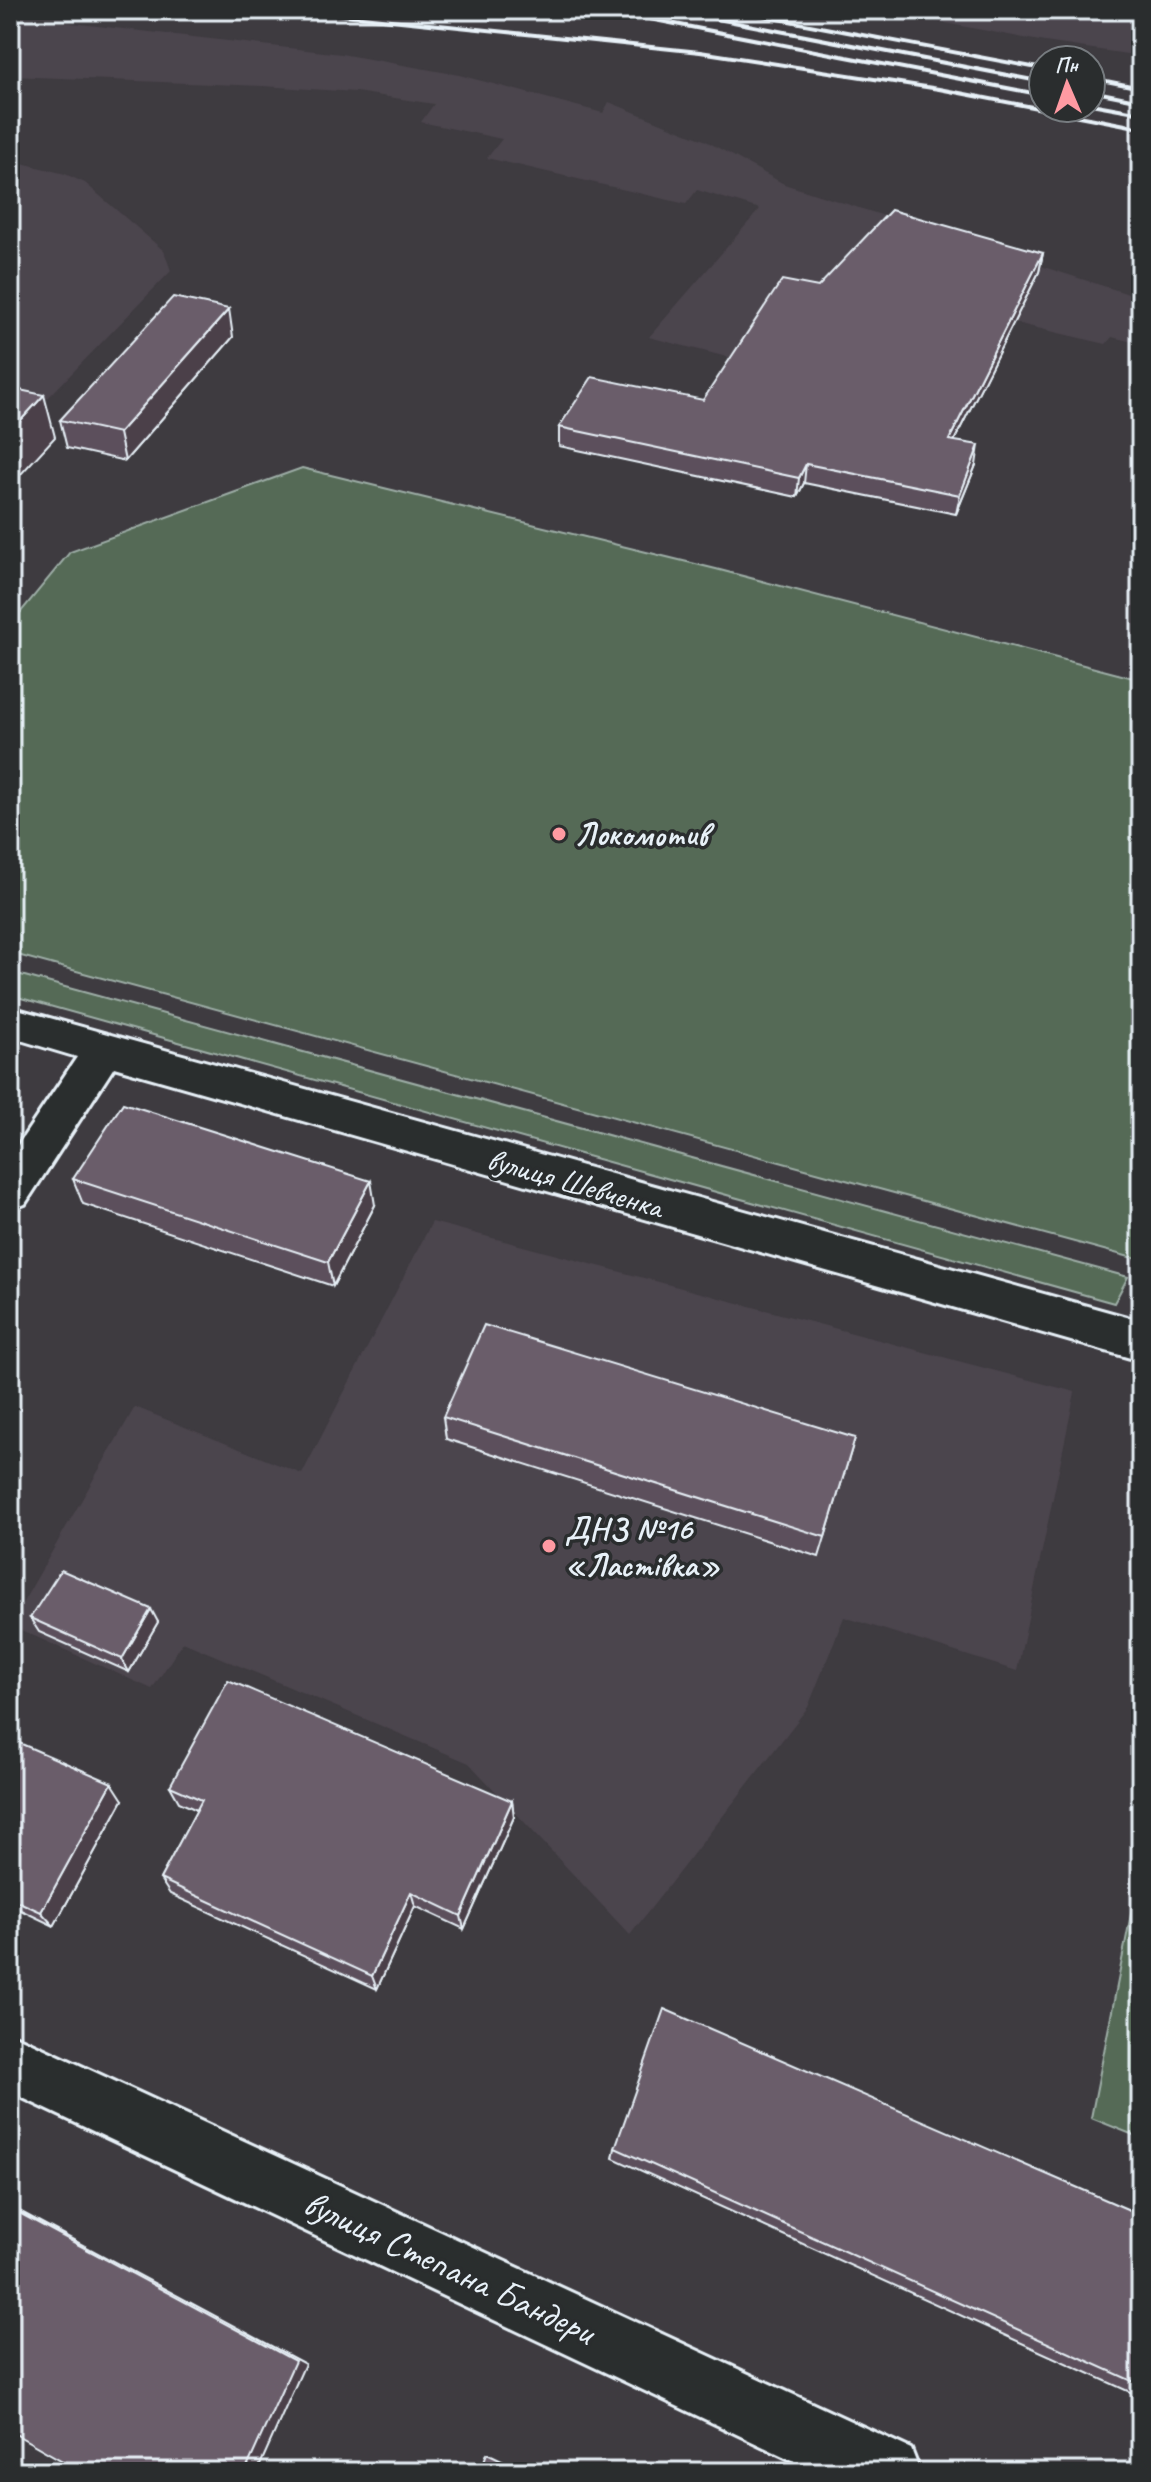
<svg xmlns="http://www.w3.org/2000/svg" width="1151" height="2482" font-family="Caveat,sans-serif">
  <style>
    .built { fill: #4c454d }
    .green { fill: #546a56; stroke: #9eaea7; stroke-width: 2 }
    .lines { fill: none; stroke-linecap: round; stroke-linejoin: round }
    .minor-casing { stroke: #e8f1f8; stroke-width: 6 }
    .minor { fill: #2a2d2e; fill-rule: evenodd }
    .rail { stroke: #e8f1f8; stroke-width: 4 }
    .wall { fill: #5c505b; stroke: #e8f1f8; stroke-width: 2 }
    .shaded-wall { fill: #4b414a; stroke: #e8f1f8; stroke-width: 2 }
    .building { fill: #6b5d6a; stroke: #e8f1f8; stroke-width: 2 }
    .poi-dot { fill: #ff9aa2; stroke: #2a2d2e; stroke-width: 3 }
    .labels { text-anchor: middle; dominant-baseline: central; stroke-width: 7; stroke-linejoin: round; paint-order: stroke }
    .poi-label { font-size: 32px; font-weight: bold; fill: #e8f1f8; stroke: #2a2d2e; text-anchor: start }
    .street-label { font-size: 32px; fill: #e8f1f8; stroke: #2a2d2e }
    .near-street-label { font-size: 38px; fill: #e8f1f8; stroke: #2a2d2e }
  </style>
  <rect width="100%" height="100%" fill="#3e3b40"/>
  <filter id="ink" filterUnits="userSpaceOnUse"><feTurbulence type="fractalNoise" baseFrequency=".0125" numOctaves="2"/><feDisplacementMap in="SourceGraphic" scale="16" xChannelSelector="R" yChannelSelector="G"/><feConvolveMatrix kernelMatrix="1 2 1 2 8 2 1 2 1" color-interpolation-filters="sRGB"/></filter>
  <g filter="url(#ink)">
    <path class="built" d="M 877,10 L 1141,10 L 1141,56 L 1045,42 Z
      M 10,16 L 341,54 L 459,75 L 603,113 L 609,102 L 704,140 L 784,184 L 1141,298 L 1141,344 L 1112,337 L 1106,344 L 912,299 L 770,368 L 649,337 L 760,209 L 697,190 L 686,204 L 487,158 L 502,139 L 421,122 L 434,104 L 356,92 L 263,86 L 10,76 Z
      M 10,160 L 65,174 L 85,183 L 164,251 L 171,271 L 43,403 L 10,395 Z
      M 432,1222 L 1075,1392 L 1017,1671 L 844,1617 L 808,1707 L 630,1935 L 469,1763 L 183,1642 L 152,1689 L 10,1625 L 135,1407 L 302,1474 Z"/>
    <path class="green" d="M 302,468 L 716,569 L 1141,680 L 1141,1245 L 1137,1259 L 10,953 L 10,625 L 70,552 Z
      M 10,972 L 1128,1277 L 1114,1303 L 10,995 Z
      M 1132,1909 L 1141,1912 L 1141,2138 L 1091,2118 Z"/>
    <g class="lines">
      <g class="minor-casing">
        <path id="minor" d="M 10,1007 L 1141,1321 L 1141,1361 L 114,1067 L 25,1204 L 10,1210 L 10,1157 L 77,1057 L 10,1037 Z
          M 10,2033 L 911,2449 L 920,2472 L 817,2472 L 10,2092 Z"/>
      </g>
      <use href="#minor" class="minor"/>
      <path class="rail" d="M 294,10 L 700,52 L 939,89 L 1141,128
        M 603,10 L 1043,95
        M 671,10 L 1043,82
        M 752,14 L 1043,69
        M 1091,78 L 1141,88
        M 1091,91 L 1141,101
        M 1091,104 L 1141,113"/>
    </g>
    <path class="wall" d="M 1043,253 L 1039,272 L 954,441 L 976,465 L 956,514 L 804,483 L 797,497 L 559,446 L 559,427 L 703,400 L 818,287 Z
      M 233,337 L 125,461 L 67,448 L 60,420 Z
      M 73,1179 L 375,1205 L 333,1286 L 83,1204 Z
      M 443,1417 L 855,1438 L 819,1557 L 446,1439 Z
      M 30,1618 L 158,1622 L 129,1672 L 39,1632 Z
      M 10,1739 L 123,1800 L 54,1926 L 10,1905 Z
      M 170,1786 L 512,1801 L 514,1817 L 464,1929 L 415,1906 L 377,1989 L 170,1894 L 160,1879 L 197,1810 L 179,1802 Z
      M 615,2148 L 1141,2215 L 1141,2397 L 613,2158 Z"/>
    <path class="shaded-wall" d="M 1043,253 L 1039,272 L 945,459 L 949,440 Z
      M 229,309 L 233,337 L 125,461 L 119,433 Z
      M 44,395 L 55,437 L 10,486 L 10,432 Z
      M 979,445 L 976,465 L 956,514 L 960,495 Z
      M 806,464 L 804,483 L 797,497 L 799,478 Z
      M 371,1181 L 375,1205 L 333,1286 L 328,1262 Z
      M 151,1609 L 158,1622 L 129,1672 L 122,1659 Z
      M 112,1783 L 123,1800 L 54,1926 L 41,1912 Z
      M 512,1801 L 514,1817 L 464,1929 L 461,1916 Z
      M 411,1892 L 415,1906 L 377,1989 L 372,1976 Z
      M 10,2206 L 305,2364 L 257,2472 L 245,2472 L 10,2208 Z"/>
    <path class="building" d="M 891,210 L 1043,253 L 949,440 L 979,445 L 960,495 L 806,464 L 799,478 L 559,427 L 592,377 L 703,400 L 782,280 L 818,287 Z
      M 173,297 L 229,309 L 119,433 L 60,420 Z
      M 10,388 L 44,395 L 10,432 Z
      M 123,1103 L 371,1181 L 328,1262 L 73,1179 Z
      M 484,1325 L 855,1438 L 825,1537 L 443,1417 Z
      M 61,1570 L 151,1609 L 122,1659 L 30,1618 Z
      M 228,1680 L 512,1801 L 461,1916 L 411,1892 L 372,1976 L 160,1879 L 202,1800 L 170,1786 Z
      M 10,1739 L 112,1783 L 41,1912 L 10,1898 Z
      M 664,2009 L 1141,2215 L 1141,2385 L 615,2148 Z
      M 10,2208 L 295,2361 L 245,2472 L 82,2472 L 10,2431 Z
      M 487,2453 L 527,2472 L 480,2472 Z"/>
  </g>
  <g class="poi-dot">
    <circle cx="559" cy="834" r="8"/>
    <circle cx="549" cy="1546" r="8"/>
  </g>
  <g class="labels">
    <g class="poi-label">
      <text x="575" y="834">Локомотив</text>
      <text x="565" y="1528">ДНЗ №16<tspan x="565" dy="37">«Ластівка»</tspan></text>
    </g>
    <g class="street-label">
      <text transform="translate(575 1183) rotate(16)">вулиця Шевченка</text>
    </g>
    <g class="near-street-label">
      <text transform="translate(449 2267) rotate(25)">вулиця Степана Бандери</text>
    </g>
  </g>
  <rect width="1151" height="2482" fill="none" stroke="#2a2d2e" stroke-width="40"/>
  <rect x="20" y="20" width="1111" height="2442" fill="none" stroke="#e8f1f8" stroke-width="3" filter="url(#ink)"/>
  <g transform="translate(1067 84) rotate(358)"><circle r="38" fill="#2a2d2e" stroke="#767b7f" stroke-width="2"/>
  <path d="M0-6L14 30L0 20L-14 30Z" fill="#ff9aa2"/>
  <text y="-12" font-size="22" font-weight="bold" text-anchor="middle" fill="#e8f1f8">Пн</text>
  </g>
</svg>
